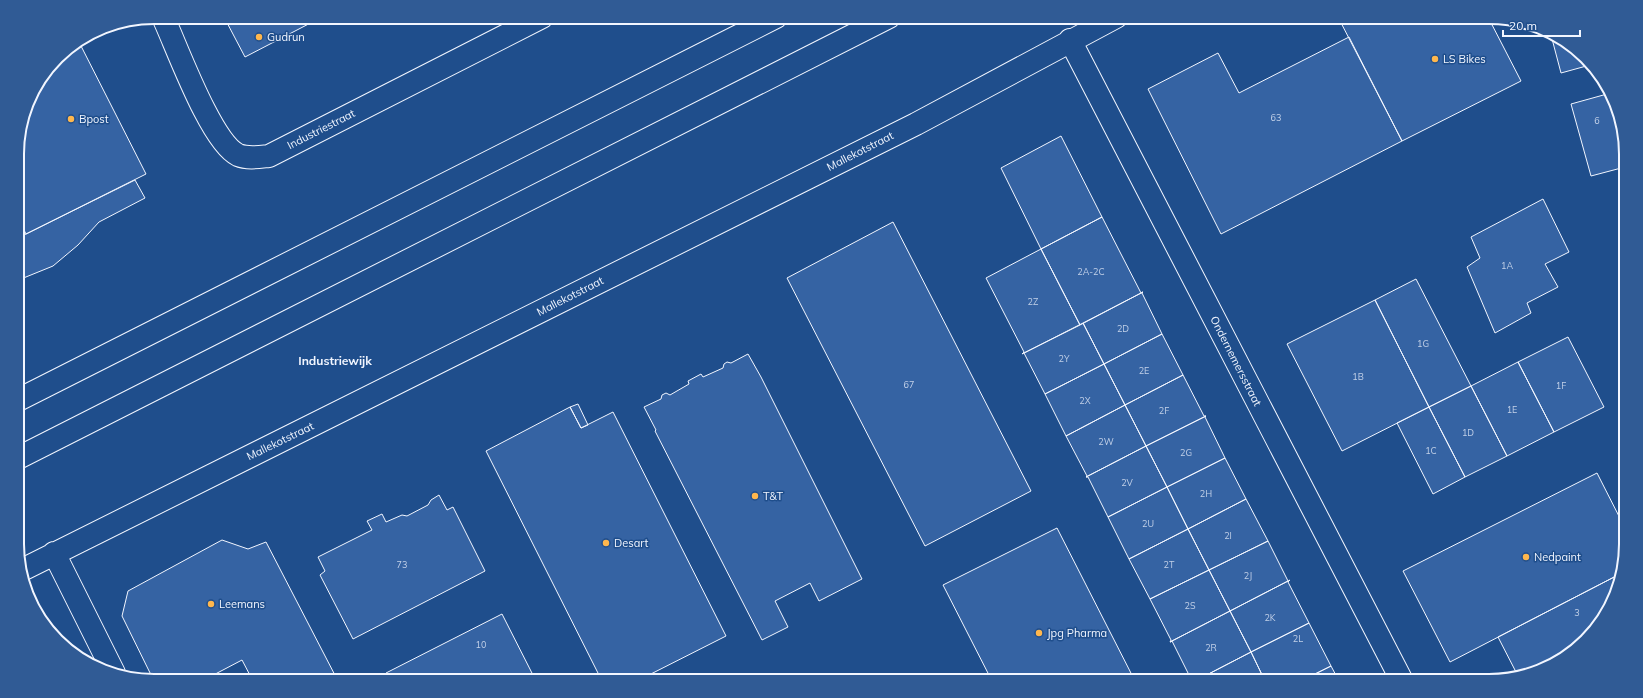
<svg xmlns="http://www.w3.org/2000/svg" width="1643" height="698" font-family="Mulish,sans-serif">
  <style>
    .building { fill: #3563a3; stroke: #f2f6ff }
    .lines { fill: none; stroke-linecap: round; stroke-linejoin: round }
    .street-casing { stroke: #f2f6ff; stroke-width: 24 }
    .highway-casing { stroke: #f2f6ff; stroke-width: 24 }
    .street { stroke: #1f4e8c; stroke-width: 22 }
    .highway { stroke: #1f4e8c; stroke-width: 22 }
    .poi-dot { fill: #ffb74d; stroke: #1f4e8c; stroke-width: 1.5 }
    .labels { text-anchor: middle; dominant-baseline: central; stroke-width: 3; stroke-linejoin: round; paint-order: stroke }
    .number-label { font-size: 9px; fill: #c3d1e8 }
    .poi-label { font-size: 11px; fill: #f2f6ff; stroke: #1f4e8c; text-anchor: start }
    .street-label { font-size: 11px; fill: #f2f6ff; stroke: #1f4e8c }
    .neighbourhood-label { font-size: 12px; font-weight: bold; fill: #f2f6ff; stroke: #1f4e8c }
    .rim { fill: none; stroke: #f2f6ff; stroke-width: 2 }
  </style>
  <rect width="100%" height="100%" fill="#1f4e8c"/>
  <path class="building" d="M 224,17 L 322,17 L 245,57 Z
    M 1338,17 L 1488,17 L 1521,81 L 1402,141 Z
    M 1551,35 L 1590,65 L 1561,73 Z
    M 1349,37 L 1402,141 L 1221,234 L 1148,89 L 1218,53 L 1239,93 Z
    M 79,42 L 146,174 L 26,234 L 17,216 L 17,145 L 31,94 L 63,51 Z
    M 1607,94 L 1625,136 L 1625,167 L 1591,176 L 1571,104 Z
    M 1061,136 L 1102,217 L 1041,249 L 1001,168 Z
    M 135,180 L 145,198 L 99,222 L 78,245 L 53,266 L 21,279 L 18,272 L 18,238 Z
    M 1543,199 L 1569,252 L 1545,264 L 1558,287 L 1527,303 L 1531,313 L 1495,333 L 1467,267 L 1480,258 L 1471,237 Z
    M 1102,217 L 1141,293 L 1143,292 L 1080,325 L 1041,249 Z
    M 893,222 L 1031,491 L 925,546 L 787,278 Z
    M 1041,249 L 1080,325 L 1022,354 L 1024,352 L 986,278 Z
    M 1416,279 L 1471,386 L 1429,407 L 1375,300 Z
    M 1143,292 L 1142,293 L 1162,334 L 1104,364 L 1083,323 Z
    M 1375,300 L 1429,407 L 1342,451 L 1287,344 Z
    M 1083,323 L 1104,364 L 1045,394 L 1024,353 Z
    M 1162,334 L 1183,375 L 1125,405 L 1104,364 Z
    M 1568,337 L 1604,407 L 1554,432 L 1518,362 Z
    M 748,354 L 761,377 L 862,579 L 819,601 L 810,583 L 775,601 L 788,627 L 762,640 L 655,431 L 656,430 L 644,407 L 661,399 L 662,395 L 666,393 L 670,395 L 689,384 L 688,381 L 701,374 L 703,377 L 723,368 L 724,364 L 727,362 L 731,363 Z
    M 1518,362 L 1554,432 L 1507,456 L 1471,386 Z
    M 1104,364 L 1125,405 L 1066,436 L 1045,394 Z
    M 1183,375 L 1204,416 L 1206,416 L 1146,446 L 1125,405 Z
    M 1471,386 L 1507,456 L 1465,477 L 1429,407 Z
    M 578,404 L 588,425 L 581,428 L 570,407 Z
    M 1125,405 L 1146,446 L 1086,477 L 1087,476 L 1066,436 Z
    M 570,407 L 581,428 L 613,412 L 726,636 L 637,681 L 602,681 L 486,451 Z
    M 1429,407 L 1465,477 L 1433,494 L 1397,423 Z
    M 1206,416 L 1205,417 L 1225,458 L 1167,487 L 1146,446 Z
    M 1146,446 L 1167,487 L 1108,517 L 1088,477 L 1086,477 Z
    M 1225,458 L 1246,499 L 1188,529 L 1167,487 Z
    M 1597,473 L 1626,530 L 1626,544 L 1620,574 L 1450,662 L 1403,571 Z
    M 1167,487 L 1188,529 L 1129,559 L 1108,517 Z
    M 439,495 L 447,510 L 453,507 L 485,571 L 353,639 L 320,575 L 325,571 L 318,557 L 372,530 L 367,521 L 382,514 L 386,522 L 402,515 L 407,516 L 428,505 L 431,500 Z
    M 1246,499 L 1268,541 L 1209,570 L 1188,529 Z
    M 1057,528 L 1135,681 L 992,681 L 943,585 Z
    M 1188,529 L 1209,570 L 1150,599 L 1129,559 Z
    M 222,540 L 248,549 L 266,542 L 338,681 L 253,681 L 242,660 L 202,681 L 154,681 L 122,616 L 128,591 Z
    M 1268,541 L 1288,581 L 1230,611 L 1209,570 Z
    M 1209,570 L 1230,611 L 1170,642 L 1171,640 L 1150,599 Z
    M 1620,574 L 1616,596 L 1598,628 L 1565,658 L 1517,674 L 1498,637 Z
    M 1290,580 L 1288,582 L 1309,623 L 1251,652 L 1230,611 Z
    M 1230,611 L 1251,652 L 1195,681 L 1192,681 L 1172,641 L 1170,642 Z
    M 502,614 L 536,681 L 390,681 L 386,673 Z
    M 1309,623 L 1331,666 L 1301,681 L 1265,681 L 1251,652 Z
    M 1251,652 L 1265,681 L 1195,681 Z
    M 1331,666 L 1339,681 L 1301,681 Z"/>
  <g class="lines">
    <g class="street-casing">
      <path id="street" d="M 163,17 C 177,47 211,142 238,155 C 248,159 259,157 269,156 L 542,17
        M 1070,40 L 1402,681
        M 54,553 L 114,673
        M 22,570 L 916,124 L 1116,17"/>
    </g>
    <g class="highway-casing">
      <path id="highway" d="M 18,400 L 776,17
        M 18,458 L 889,17"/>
    </g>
    <use href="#street" class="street"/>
    <use href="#highway" class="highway"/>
  </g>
  <g class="poi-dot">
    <circle cx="259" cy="37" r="4"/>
    <circle cx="1435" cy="59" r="4"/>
    <circle cx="71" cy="119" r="4"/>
    <circle cx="755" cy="496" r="4"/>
    <circle cx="606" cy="543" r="4"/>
    <circle cx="1526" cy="557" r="4"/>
    <circle cx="211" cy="604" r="4"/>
    <circle cx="1039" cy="633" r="4"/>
  </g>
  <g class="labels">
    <g class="number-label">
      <text x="1276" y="117">63</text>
      <text x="1597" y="120">6</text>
      <text x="1507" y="265">1A</text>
      <text x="1091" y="271">2A-2C</text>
      <text x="1033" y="301">2Z</text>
      <text x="1123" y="328">2D</text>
      <text x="1423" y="343">1G</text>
      <text x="1064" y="358">2Y</text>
      <text x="1144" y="370">2E</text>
      <text x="1358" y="376">1B</text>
      <text x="909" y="384">67</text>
      <text x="1561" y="385">1F</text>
      <text x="1085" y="400">2X</text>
      <text x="1512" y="409">1E</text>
      <text x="1164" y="410">2F</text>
      <text x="1468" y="432">1D</text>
      <text x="1106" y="441">2W</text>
      <text x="1431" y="450">1C</text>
      <text x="1186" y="452">2G</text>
      <text x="1127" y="482">2V</text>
      <text x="1206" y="493">2H</text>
      <text x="1148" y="523">2U</text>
      <text x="1228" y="535">2I</text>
      <text x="402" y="564">73</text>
      <text x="1169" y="564">2T</text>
      <text x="1248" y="575">2J</text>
      <text x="1190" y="605">2S</text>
      <text x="1577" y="612">3</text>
      <text x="1270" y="617">2K</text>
      <text x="1298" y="638">2L</text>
      <text x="481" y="644">10</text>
      <text x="1211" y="647">2R</text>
    </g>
    <g class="poi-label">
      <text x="267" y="37">Gudrun</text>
      <text x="1443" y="59">LS Bikes</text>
      <text x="79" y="119">Bpost</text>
      <text x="763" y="496">T&amp;T</text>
      <text x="614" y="543">Desart</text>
      <text x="1534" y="557">Nedpaint</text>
      <text x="219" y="604">Leemans</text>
      <text x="1047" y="633">Jpg Pharma</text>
    </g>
    <g class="street-label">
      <text transform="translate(321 129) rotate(-27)">Industriestraat</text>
      <text transform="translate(860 151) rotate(-27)">Mallekotstraat</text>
      <text transform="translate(570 296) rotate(-27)">Mallekotstraat</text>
      <text transform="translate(1236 361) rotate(63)">Ondernemersstraat</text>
      <text transform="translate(280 441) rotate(-26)">Mallekotstraat</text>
    </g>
    <g class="neighbourhood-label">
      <text x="335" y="360">Industriewijk</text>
    </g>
  </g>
  <path d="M0 0H1643V698H0ZM154 24H1489A130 130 0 0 1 1619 154V544A130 130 0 0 1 1489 674H154A130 130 0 0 1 24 544V154A130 130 0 0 1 154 24Z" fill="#305b95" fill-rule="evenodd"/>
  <path class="rim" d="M154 24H1489A130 130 0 0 1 1619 154V544A130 130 0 0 1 1489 674H154A130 130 0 0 1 24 544V154A130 130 0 0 1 154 24Z"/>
  <path d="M1503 30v6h77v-6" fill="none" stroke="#f2f6ff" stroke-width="2"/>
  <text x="1509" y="30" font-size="12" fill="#f2f6ff" stroke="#1f4e8c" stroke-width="3" paint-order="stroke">20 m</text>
</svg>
